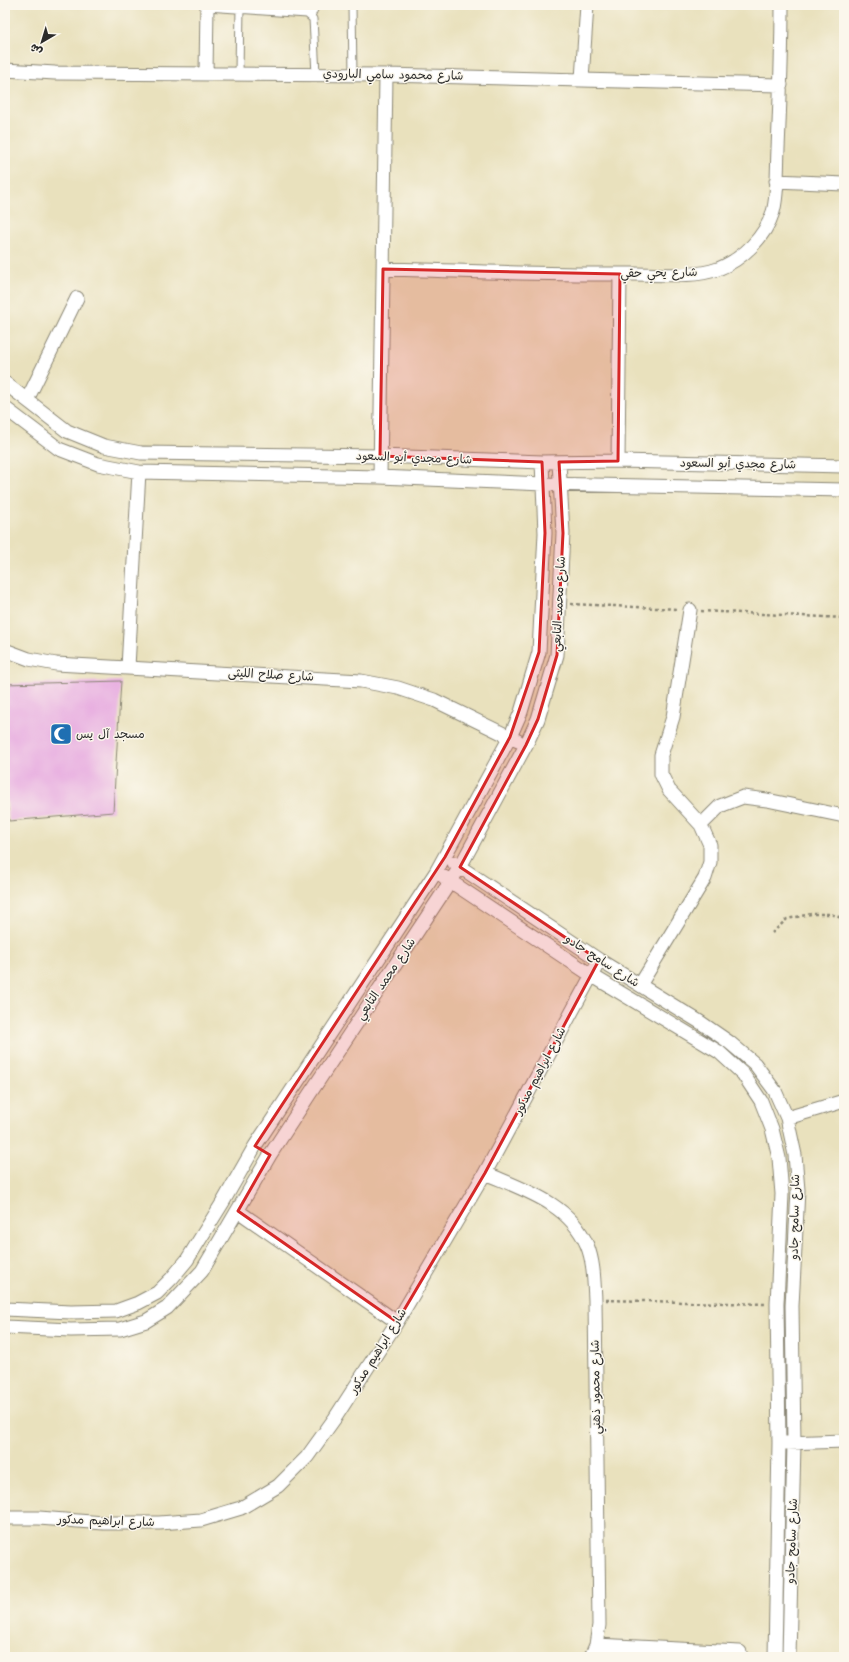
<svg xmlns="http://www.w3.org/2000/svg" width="849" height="1662" font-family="'Architects Daughter','Playpen Sans Arabic',sans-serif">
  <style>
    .building { fill: #e7abe0 }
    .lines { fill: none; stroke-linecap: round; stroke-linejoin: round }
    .service-casing { stroke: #8a8674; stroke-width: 9 }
    .minor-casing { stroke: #8a8674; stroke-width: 15 }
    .path { stroke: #8a8674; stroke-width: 2.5; stroke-dasharray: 3 3; stroke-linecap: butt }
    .service { stroke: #fff; stroke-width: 7 }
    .minor { stroke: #fff; stroke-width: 13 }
    .marked { fill: #d62828; fill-opacity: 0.2; stroke: #d62828; stroke-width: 3; stroke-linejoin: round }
    .labels { text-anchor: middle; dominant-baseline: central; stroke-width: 3; stroke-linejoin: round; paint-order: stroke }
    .street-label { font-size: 12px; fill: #2b2b2b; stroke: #fbf7ec }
    .poi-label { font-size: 12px; fill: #2b2b2b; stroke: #fbf7ec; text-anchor: start }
  </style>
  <rect width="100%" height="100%" fill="#fbf7ec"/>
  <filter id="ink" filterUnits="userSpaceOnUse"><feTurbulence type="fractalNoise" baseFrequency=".025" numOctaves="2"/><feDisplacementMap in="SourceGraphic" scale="8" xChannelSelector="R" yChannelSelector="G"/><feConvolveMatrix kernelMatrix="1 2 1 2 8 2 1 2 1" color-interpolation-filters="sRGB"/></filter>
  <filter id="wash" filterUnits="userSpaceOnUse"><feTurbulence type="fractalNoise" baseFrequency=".012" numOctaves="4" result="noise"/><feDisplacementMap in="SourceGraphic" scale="16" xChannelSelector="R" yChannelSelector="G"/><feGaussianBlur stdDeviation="0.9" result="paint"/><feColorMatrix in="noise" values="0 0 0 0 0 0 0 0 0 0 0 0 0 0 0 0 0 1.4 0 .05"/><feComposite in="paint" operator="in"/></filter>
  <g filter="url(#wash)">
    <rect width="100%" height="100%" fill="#e9e1bd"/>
    <g id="blocks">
      <path class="building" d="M 121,681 L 113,812 L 9,821 L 5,784 L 5,684 Z"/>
    </g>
  </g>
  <g filter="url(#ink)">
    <use href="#blocks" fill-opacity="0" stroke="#8a8674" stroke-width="1"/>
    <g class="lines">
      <g class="service-casing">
        <path id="service" d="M 352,5 L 353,75
          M 207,7 L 307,14 L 313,19 L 316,74
          M 311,16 L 316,5
          M 239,73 L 240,6"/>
      </g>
      <g class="minor-casing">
        <path id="minor" d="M 5,70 L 55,73 L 386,75 L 781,85
          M 206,74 L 207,5
          M 582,79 L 587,5
          M 776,181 L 844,184
          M 383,269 C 467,271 550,275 634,274 C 661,274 692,278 718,269 C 743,259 765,237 773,212 C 778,195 777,167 778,149 C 780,101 782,53 782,5
          M 5,383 L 67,431 L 104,446 L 141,453 L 380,456 L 542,462 L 618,461 L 844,466
          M 27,400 L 77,298
          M 5,408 L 59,449 L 98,464 L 139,472 L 380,477 L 543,484 L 844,490
          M 618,461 L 620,274
          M 380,477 L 386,75
          M 5,650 L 29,659 L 56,664 L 361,681 L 398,688 L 434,700 L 518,741
          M 128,667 L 139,472
          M 701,825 L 720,806 L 743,797 L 767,800 L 844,816
          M 454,863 L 599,960 L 700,1022 L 729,1042 L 755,1064 L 775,1091 L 787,1118 L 795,1155 L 798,1190 L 792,1306 L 794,1443 L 789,1657
          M 444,877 L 591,975 L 719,1052 L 743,1074 L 761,1101 L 772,1129 L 779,1158 L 782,1194 L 777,1304 L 779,1443 L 775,1657
          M 640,985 L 705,878 L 710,862 L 710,845 L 701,825 L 669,790 L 661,774 L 661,755 L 673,717 L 690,610
          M 787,1118 L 844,1101
          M 485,1173 C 524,1190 569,1203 587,1245 C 594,1262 594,1282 595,1300 L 599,1625 L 596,1645 L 591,1657
          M 238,1211 L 397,1322
          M 5,1309 L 71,1312 L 116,1311 L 138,1303 L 157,1293 L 172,1278 L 187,1260 L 223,1202 L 255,1146 L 436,872 L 510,737 L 521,712 L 539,652 L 545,533 L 542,462
          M 5,1327 L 71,1330 L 120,1329 L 146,1321 L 167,1308 L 202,1271 L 270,1155 L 309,1095 L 460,867 L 526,745 L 538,719 L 557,655 L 563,533 L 559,462
          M 786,1443 L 844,1441
          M 5,1518 L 39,1518 L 104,1523 L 159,1523 L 201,1520 L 241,1508 L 278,1486 L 307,1457 L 335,1418 L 397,1322 L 485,1173 L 596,967
          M 596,1645 L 740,1652"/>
      </g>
      <path class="path" d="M 571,604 L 678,609
        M 701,611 L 844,618
        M 772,933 L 787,919 L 811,914 L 831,914 L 844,919
        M 606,1300 L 765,1304"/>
      <use href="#service" class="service"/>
      <use href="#minor" class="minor"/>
    </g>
  </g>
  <path class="marked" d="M 383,269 L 620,274 L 618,461 L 559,462 L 563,533 L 557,655 L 538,719 L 526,745 L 460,867 L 599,960 L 485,1173 L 397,1322 L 238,1211 L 270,1155 L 255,1146 L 445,857 L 510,737 L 539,652 L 545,533 L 542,462 L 380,456 Z"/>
  <defs>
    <g id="mosque-square" transform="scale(1.15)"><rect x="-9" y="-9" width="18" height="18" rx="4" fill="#1f6fb2" stroke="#fbf7ec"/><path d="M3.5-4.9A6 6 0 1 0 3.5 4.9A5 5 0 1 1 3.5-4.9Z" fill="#fff"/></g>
  </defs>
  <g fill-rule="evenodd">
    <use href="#mosque-square" x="61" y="734"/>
  </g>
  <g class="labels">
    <g class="street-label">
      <text transform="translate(393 75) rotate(1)">شارع محمود سامي البارودي</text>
      <text transform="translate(659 273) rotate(-1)">شارع يحي حقي</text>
      <text transform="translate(414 458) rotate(2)">شارع مجدي أبو السعود</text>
      <text transform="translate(738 464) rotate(1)">شارع مجدي أبو السعود</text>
      <text transform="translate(559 604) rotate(-87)">شارع محمد التابعي</text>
      <text transform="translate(271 675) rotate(3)">شارع صلاح الليثى</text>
      <text transform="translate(602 961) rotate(33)">شارع سامح جادو</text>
      <text transform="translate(386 979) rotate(-56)">شارع محمد التابعي</text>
      <text transform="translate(540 1071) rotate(-62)">شارع ابراهيم مدكور</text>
      <text transform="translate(795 1217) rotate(-89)">شارع سامح جادو</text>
      <text transform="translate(378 1351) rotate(-58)">شارع ابراهيم مدكور</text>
      <text transform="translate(596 1387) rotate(-91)">شارع محمود ذهني</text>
      <text transform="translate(106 1521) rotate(2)">شارع ابراهيم مدكور</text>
      <text transform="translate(792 1541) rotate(-88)">شارع سامح جادو</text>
    </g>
    <g class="poi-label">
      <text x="76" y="734">مسجد آل يس</text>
    </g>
  </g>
  <rect width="849" height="1662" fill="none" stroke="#fbf7ec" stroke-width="20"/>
  <g transform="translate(42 42) rotate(218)" stroke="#fbf7ec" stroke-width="3" paint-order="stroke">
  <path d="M0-3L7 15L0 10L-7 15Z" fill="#2b2b2b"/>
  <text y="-6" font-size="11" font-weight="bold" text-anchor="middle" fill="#2b2b2b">ش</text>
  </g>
</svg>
